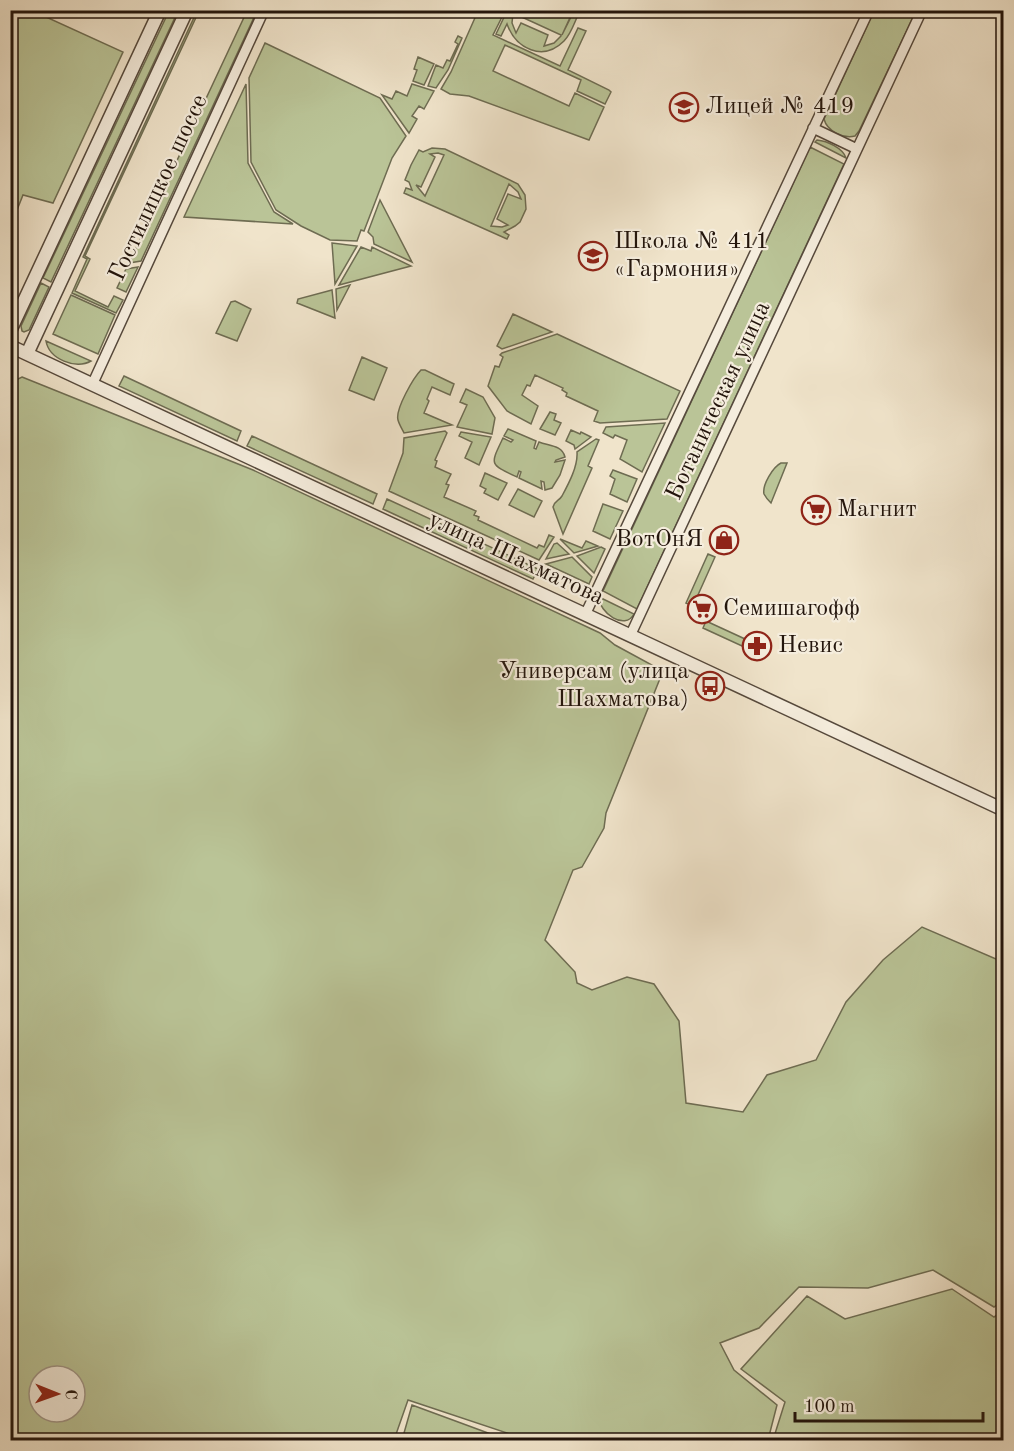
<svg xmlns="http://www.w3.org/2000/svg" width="1014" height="1451" font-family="'Old Standard TT',serif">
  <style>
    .green { fill: #bac497; stroke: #6e6c52; stroke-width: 1.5; fill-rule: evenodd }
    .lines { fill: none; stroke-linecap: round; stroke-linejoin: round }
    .stream { stroke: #6b7b70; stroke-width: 4 }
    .minor-casing { stroke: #56493c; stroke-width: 12 }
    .tertiary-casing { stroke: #56493c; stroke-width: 15 }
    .minor { stroke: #f5eddd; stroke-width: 9 }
    .tertiary { stroke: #f5eddd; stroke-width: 12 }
    .labels { text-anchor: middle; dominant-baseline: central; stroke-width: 4.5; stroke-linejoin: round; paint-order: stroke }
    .poi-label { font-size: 24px; fill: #23150c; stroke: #f5eddd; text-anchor: start }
    .street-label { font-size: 24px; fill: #23150c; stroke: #f5eddd }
  </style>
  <rect width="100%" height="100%" fill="#f0e4cb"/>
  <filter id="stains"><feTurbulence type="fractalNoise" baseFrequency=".00333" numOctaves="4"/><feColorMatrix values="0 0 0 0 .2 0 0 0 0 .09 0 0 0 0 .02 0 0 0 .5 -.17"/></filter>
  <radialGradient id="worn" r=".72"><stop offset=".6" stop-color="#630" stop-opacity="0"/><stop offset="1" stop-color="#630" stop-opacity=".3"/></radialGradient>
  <path class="green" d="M 11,10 L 33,11 L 123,52 L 53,203 L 23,195 L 11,225 Z
    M 169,11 L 178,11 L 51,282 L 43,278 Z
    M 197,11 L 199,11 L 85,256 L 90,259 L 75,291 L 108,307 L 114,296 L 123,300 L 116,313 L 72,293 L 87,259 L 83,257 Z
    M 247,11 L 257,11 L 141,261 L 129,263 Z
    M 505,11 L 493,35 L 560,66 L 578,28 L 586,31 L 568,70 L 609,90 L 611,92 L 605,104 L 577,91 L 581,80 L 505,45 L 493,71 L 569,106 L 575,93 L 604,107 L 589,140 L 469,96 L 450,94 L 441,89 L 451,72 L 478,11 Z
    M 514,11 L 573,11 L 562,35 L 574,11 L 580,11 C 575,20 572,33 564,41 C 543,62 516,49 507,24 L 501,36 L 496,34 L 507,11 L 513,11 L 513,13 ZM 513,13 L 561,35 L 561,36 L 554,43 L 544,46 L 548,35 L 521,23 L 516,33 L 512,23 Z
    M 874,11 L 916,11 L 859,131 L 855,136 C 843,139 827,131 824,119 Z
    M 458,36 L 462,38 L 448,70 L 436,88 L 428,86 L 436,65 L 443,68 L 447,60 L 450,61 L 458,44 L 455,42 Z
    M 265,43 L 380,98 L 406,136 L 392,158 L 364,231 L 361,230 L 357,241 L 330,240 L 301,226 L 276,210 L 251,162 L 249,78 Z
    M 418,57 L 434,64 L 424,85 L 413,81 L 417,70 L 414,69 Z
    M 246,84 L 248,163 L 274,212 L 293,224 L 184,217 Z
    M 412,84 L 434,91 L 424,109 L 419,106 L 412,116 L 417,119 L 409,133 L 382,95 L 392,99 L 396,91 L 407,96 Z
    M 817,140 C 827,141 843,148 846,158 L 815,142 Z
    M 810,147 L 844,164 L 637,609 L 603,591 Z
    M 432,148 L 445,149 L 518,184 L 525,195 L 526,209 L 520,222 L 515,226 L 504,232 L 509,235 L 507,239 L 404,193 L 406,188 L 412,190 L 409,182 L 405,180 L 411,165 L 419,150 L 423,152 ZM 438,153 L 444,155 L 425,196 L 416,185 L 421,187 L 435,157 L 430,154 ZM 509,184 L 518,192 L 521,199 L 508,194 L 497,219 L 508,225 L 502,227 L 491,226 Z
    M 380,200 L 412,262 L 374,244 L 373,237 L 368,232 Z
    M 332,243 L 357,246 L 335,284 Z
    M 361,247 L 371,251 L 372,247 L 411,266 L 339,285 Z
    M 138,267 L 126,292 L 117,288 L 126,269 Z
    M 41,283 L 49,287 L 29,330 L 24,332 L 22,331 L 21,326 Z
    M 350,285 L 337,310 L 336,289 Z
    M 332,290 L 335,318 L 297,303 L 298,299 Z
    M 71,295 L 115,315 L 98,354 L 53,334 Z
    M 235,301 L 251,309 L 237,341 L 216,333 L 231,302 Z
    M 513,314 L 552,332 L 502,349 L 497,346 Z
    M 557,334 L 680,391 L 667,419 L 600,423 L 594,421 L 598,411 L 566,396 L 567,393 L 562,390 L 563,388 L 535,375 L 530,386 L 527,385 L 522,395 L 538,406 L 531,424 L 507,411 L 488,386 L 495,366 L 499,367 L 503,357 L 500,355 L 502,353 Z
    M 46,341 L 91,361 C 76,370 49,359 46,341 Z
    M 362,357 L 387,368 L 374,400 L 349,390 Z
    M 421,370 L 425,370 L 454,384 L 450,395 L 432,387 L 427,399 L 429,401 L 424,413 L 452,425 L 404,433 C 402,429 399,424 398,420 C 395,409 414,377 421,370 Z
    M 124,376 L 241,431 L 237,441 L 119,386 Z
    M 22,377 L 253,470 L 600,633 L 615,645 L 663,671 L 606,813 L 604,828 L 582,867 L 573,870 L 545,940 L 575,972 L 577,983 L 592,990 L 627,977 L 654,984 L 679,1021 L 686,1103 L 743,1112 L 767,1075 L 816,1060 L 846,1002 L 883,960 L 922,927 L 1003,962 L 1003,1300 L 994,1307 L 933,1270 L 868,1288 L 799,1287 L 759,1328 L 720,1343 L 734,1370 L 777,1405 L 768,1440 L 595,1440 L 585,1434 L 573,1440 L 528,1440 L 408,1400 L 394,1440 L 11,1440 L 10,518 L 16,508 L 11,461 L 10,383 ZM 39,1376 L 75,1376 L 75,1412 L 39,1412 Z
    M 466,389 L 483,397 L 495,418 L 492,434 L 457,427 L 467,405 L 460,402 Z
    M 550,412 L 556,414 L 554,420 L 561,423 L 555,435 L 540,429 Z
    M 665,423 L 642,472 L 620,459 L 627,440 L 615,435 L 613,438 L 603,433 L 606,427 Z
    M 508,429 L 536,441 L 534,448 L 536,449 L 539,442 C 549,446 562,445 565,457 L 556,460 L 555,462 L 565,460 L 560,475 L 552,488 L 545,490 L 544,482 L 541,481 L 542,489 L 519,478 L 521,472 L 519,471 L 517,477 C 489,464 490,465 503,438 L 511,442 L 513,440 L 504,436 Z
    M 571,430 L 580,434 L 581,432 L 591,437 L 575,449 L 574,445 L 566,441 Z
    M 445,431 L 447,433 L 435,460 L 437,461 L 435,467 L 451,474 L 446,484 L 449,485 L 444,497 L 476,511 L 474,515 L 479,517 L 478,520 L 537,548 L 539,545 L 544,547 L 549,535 L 554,537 L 539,560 L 389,491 L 403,453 L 404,438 Z
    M 461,432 L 491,437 L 479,465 L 465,458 L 472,442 L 459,436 Z
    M 252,436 L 377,494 L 373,504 L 247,446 Z
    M 596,439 L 599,440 L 588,466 L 592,468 L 563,534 L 553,507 C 555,500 559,501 562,496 C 569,483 578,466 577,452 Z
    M 781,463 L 787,463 L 771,503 C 768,500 766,498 764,494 C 762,485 773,467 781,463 Z
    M 613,470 L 637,479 L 627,502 L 610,494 L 615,479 L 610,476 Z
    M 485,473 L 507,483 L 498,500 L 484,493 L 486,489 L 480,486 Z
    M 518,489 L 542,501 L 534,517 L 509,505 Z
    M 387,499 L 538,569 L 533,579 L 383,509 Z
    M 603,504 L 623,511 L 610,539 L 593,531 Z
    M 560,539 L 582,548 L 586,541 L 598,546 L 574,553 Z
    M 557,543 L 569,554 L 546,559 L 554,544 Z
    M 601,547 L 605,549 L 594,573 L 577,556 Z
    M 708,554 L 715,557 L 693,606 L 686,603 Z
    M 572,557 L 592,577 L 589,584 L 546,564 Z
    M 599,597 L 634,614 C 625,631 599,613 599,597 Z
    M 706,621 L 745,639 L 742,646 L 703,628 Z
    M 952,1289 L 994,1317 L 1003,1310 L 1003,1440 L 773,1440 L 785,1402 L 741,1369 L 807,1296 L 845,1319 Z
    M 412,1405 L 507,1440 L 402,1440 Z"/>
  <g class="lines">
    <path class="stream" d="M 484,14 L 486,10"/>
    <g class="minor-casing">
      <path id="minor" d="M 813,128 L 857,149
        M 92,385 L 264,10
        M 585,615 L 869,10
        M 630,636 L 922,10"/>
    </g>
    <g class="tertiary-casing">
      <path id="tertiary" d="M 10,331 L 160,10
        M 10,346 L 1004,810
        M 27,354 L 187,10"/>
    </g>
    <use href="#minor" class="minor"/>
    <use href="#tertiary" class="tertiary"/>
  </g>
  <defs>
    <g id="school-ring" transform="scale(1.5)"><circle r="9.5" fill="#f5eddd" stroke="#8f2418" stroke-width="1.5"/><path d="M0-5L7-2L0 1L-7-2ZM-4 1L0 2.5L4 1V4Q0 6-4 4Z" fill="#8f2418"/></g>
    <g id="supermarket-ring" transform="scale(1.5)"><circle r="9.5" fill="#f5eddd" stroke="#8f2418" stroke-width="1.5"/><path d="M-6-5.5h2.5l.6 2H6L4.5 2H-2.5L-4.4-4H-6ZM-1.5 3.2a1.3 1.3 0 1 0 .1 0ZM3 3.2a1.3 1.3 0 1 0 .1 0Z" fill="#8f2418"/></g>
    <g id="shop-ring" transform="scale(1.5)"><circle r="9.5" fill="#f5eddd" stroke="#8f2418" stroke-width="1.5"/><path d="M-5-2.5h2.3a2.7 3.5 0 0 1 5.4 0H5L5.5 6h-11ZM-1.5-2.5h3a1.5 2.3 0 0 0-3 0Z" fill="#8f2418"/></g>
    <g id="pharmacy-ring" transform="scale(1.5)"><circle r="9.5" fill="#f5eddd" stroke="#8f2418" stroke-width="1.5"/><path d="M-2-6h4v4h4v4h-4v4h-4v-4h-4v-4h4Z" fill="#8f2418"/></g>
    <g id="bus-ring" transform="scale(1.5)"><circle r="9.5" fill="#f5eddd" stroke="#8f2418" stroke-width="1.5"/><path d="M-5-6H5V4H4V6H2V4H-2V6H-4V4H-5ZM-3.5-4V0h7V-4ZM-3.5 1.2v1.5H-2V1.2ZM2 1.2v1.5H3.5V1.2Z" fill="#8f2418"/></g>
  </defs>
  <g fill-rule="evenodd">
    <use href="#school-ring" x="684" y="107"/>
    <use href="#school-ring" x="593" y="256"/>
    <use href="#supermarket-ring" x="816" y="510"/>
    <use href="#shop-ring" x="724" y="540"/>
    <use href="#supermarket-ring" x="702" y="609"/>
    <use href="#pharmacy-ring" x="757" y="646"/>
    <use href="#bus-ring" x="710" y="686"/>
  </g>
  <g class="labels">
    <g class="poi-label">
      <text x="705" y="107">Лицей № 419</text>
      <text x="614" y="242">Школа № 411<tspan x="614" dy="28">«Гармония»</tspan></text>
      <text x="837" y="510">Магнит</text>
      <text x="703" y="540" text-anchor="end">ВотОнЯ</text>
      <text x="723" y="609">Семишагофф</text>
      <text x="778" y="646">Невис</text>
      <text x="689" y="672" text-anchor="end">Универсам (улица<tspan x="689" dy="28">Шахматова)</tspan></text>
    </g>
    <g class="street-label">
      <text transform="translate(159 188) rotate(-65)">Гостилицкое шоссе</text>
      <text transform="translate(719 401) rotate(-65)">Ботаническая улица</text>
      <text transform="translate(516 559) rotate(25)">улица Шахматова</text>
    </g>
  </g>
  <rect width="1014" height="1451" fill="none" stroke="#f0e4cb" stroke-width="36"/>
  <rect x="12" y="12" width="990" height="1427" fill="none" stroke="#23150c" stroke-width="3"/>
  <rect x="18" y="18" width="978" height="1415" fill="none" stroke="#23150c" stroke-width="1.5"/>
  <g transform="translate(57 1394) rotate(91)"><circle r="28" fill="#f5eddd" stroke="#a19789" stroke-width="1.5"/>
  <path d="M0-4.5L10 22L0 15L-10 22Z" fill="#8f2418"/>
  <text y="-9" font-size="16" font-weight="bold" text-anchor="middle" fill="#23150c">С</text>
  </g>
  <path d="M795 1412v9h188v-9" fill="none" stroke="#23150c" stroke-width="3"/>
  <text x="804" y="1412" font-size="18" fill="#23150c" stroke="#f5eddd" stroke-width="4.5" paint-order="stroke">100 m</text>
  <rect width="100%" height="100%" filter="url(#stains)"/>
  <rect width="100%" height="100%" fill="url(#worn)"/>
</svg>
